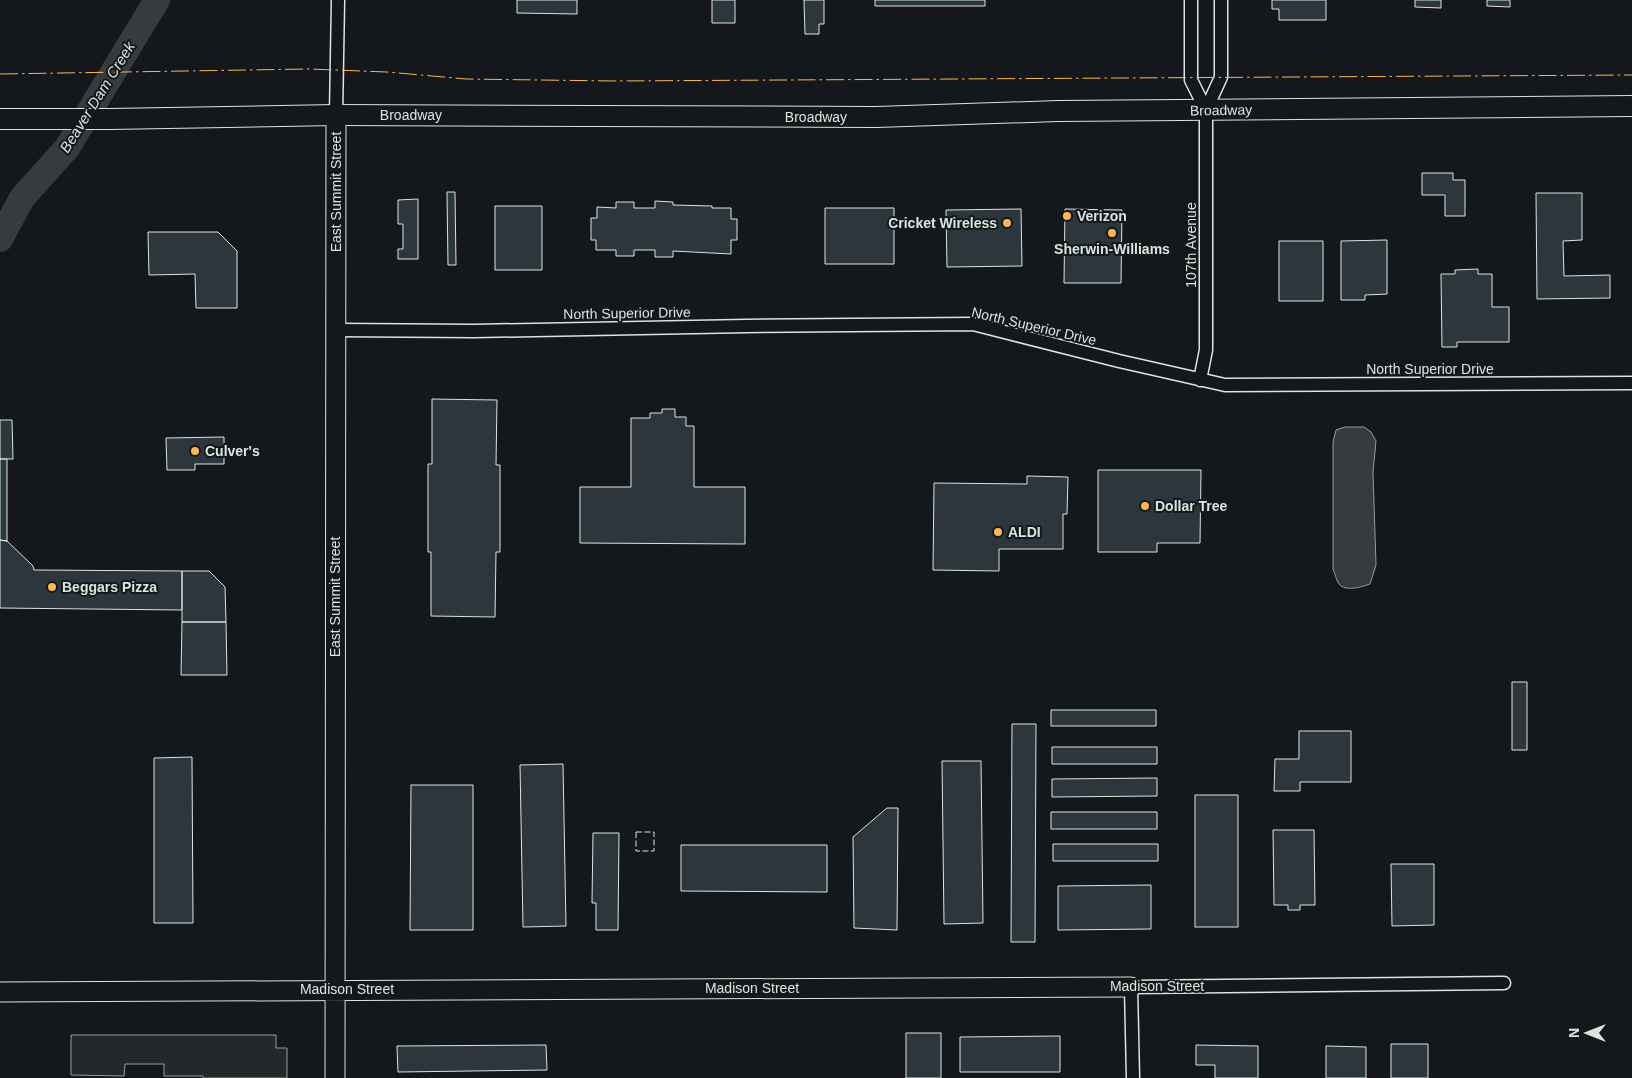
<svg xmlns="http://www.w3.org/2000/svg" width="1632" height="1078" font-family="Arial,sans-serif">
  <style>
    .parking { fill: #24282b; stroke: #939e99 }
    .water { fill: #363b3e; stroke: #939e99 }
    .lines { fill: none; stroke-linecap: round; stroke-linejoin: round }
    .river { stroke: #363b3e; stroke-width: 26 }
    .building { fill: #2c363c; stroke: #d8e6dc }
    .street-casing { stroke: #d8e6dc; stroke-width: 15 }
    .secondary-casing { stroke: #d8e6dc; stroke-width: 21 }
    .primary-casing { stroke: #d8e6dc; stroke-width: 22 }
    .street { stroke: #14181c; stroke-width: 12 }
    .secondary { stroke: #14181c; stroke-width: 19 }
    .primary { stroke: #14181c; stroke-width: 20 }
    .fence { stroke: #d8e6dc; stroke-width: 1; stroke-dasharray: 6 2.5; stroke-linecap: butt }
    .power { stroke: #ffb74d; stroke-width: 1; stroke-dasharray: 18 4 2.5 4; stroke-linecap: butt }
    .poi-dot { fill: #ffb74d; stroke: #14181c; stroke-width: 2 }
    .labels { text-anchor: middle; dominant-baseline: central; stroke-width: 4; stroke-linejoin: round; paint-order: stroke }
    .street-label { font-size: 14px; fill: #d8e6dc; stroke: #14181c }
    .poi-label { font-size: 14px; font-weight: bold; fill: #d8e6dc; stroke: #14181c; text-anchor: start }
    .water-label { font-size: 15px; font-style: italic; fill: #d8e6dc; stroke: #14181c }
  </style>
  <rect width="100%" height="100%" fill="#14181c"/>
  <path class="parking" d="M 71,1035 L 276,1035 L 276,1048 L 287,1048 L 287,1078 L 203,1078 L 203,1076 L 164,1076 L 164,1064 L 125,1064 L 124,1076 L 71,1075 Z"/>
  <path class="water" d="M 1345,427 L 1364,427 L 1371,432 L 1376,441 L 1373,472 L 1376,565 L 1370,584 C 1362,587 1345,592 1339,584 C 1336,580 1335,573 1333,569 L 1333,442 L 1336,430 Z"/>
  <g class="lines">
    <path class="river" d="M 0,239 L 22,198 L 67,148 L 157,0"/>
  </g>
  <path class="building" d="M 517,0 L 577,0 L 577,14 L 517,13 Z
    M 712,0 L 735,0 L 735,23 L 712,23 Z
    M 804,0 L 824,0 L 824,24 L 819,24 L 819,34 L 805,34 Z
    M 875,0 L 985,0 L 985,6 L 875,6 Z
    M 1272,0 L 1326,0 L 1326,20 L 1279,20 L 1279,9 L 1272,9 Z
    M 1415,0 L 1441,0 L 1441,8 L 1415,7 Z
    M 1487,0 L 1510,0 L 1510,7 L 1487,6 Z
    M 1422,173 L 1453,173 L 1453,180 L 1465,180 L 1465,216 L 1445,216 L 1445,195 L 1422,195 Z
    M 447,192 L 455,192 L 456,265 L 448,265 Z
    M 1536,193 L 1582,193 L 1582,240 L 1563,241 L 1564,276 L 1610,275 L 1610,298 L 1537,299 Z
    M 418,199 L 418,259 L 398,259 L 398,249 L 403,249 L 403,224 L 398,224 L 398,200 Z
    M 655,201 L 673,202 L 673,205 L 712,206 L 712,208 L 731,208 L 731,219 L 737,219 L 737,240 L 731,240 L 731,254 L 673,251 L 673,257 L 655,257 L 655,250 L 634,250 L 634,256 L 616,256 L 616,250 L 596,250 L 596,240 L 591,240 L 591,218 L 597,218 L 597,207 L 616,208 L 616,202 L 634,202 L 634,208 L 655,208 Z
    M 495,206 L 542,206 L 542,270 L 495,270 Z
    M 825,208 L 894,208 L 894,264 L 825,264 Z
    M 1021,209 L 1022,266 L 947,267 L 946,210 Z
    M 1065,209 L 1122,210 L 1121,283 L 1064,283 Z
    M 148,232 L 218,232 L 237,251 L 237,308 L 196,308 L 195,274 L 149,275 Z
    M 1387,240 L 1387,294 L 1365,295 L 1365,300 L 1341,300 L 1341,241 Z
    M 1279,241 L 1323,241 L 1323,301 L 1279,301 Z
    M 1478,269 L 1478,274 L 1492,274 L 1492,307 L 1509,307 L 1509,342 L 1457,342 L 1457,347 L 1442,347 L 1441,274 L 1455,274 L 1455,270 Z
    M 432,399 L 497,400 L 496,465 L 500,465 L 500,552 L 496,552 L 495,617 L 431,616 L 431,552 L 428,552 L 428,464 L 432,464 Z
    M 662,409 L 675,409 L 675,417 L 686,417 L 686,426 L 694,426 L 694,487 L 745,487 L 745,544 L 580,543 L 580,487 L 631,487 L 631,418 L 650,418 L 650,413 L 662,413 Z
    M 0,420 L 12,420 L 13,459 L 0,459 Z
    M 224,437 L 224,464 L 195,464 L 195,470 L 167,470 L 166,438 Z
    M 0,459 L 7,459 L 7,541 L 0,540 Z
    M 1098,470 L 1201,470 L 1200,543 L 1157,543 L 1157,552 L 1098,552 Z
    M 1027,476 L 1068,477 L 1067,514 L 1063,514 L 1063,549 L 999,549 L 999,571 L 933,570 L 934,483 L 1027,484 Z
    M 0,540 L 7,541 L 33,566 L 34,570 L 182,571 L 182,610 L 0,608 Z
    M 182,571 L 209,571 L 225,587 L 226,622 L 182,622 Z
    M 182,622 L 226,622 L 227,675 L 181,675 Z
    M 1512,682 L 1527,682 L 1527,750 L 1512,750 Z
    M 1051,710 L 1156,710 L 1156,726 L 1051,726 Z
    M 1012,724 L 1036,724 L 1035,942 L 1011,942 Z
    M 1299,731 L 1351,731 L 1351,782 L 1300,782 L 1300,791 L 1274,791 L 1275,759 L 1299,759 Z
    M 1052,747 L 1157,747 L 1157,764 L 1052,764 Z
    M 192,757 L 193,923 L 154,923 L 154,758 Z
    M 942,761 L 981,761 L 983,923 L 944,924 Z
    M 563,764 L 566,926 L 523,927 L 520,765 Z
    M 1157,778 L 1157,796 L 1052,797 L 1052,779 Z
    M 411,785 L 473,785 L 473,930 L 410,930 Z
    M 1195,795 L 1238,795 L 1238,927 L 1195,927 Z
    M 887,808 L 898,808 L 897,930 L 854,928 L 853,837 Z
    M 1051,812 L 1157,812 L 1157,829 L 1051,829 Z
    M 1273,830 L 1314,830 L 1315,905 L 1300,905 L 1300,910 L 1288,910 L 1288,905 L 1274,905 Z
    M 593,833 L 619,833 L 618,930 L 596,930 L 596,903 L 592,903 Z
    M 1053,844 L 1158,844 L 1158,861 L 1053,861 Z
    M 681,845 L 827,845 L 827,892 L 681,891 Z
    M 1391,864 L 1434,864 L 1434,925 L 1392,926 Z
    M 1151,885 L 1151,929 L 1058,930 L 1058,886 Z
    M 906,1033 L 941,1033 L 941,1078 L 906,1078 Z
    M 1060,1036 L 1060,1072 L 960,1072 L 960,1037 Z
    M 1391,1044 L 1428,1044 L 1428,1078 L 1391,1078 Z
    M 546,1045 L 547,1070 L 398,1072 L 397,1046 Z
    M 1196,1045 L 1258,1046 L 1258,1078 L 1215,1078 L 1215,1065 L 1196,1065 Z
    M 1326,1046 L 1366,1047 L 1366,1078 L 1326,1078 Z"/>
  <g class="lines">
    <g class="street-casing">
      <path id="street" d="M 1191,0 L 1191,80 L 1206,110
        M 336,115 L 338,0
        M 336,330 L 474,331 L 747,326 L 973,324 L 1119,361 L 1225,385 L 1632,383
        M 1200,380 L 1206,350 L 1206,110 L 1221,77 L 1221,0
        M 1133,1078 L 1131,987 L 1504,983"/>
    </g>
    <g class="secondary-casing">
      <path id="secondary" d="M 0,992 L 1131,987
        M 335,1078 L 336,115"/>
    </g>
    <g class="primary-casing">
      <path id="primary" d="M 0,119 L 109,119 L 336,115 L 876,117 L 1058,111 L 1632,106"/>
    </g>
    <use href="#street" class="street"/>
    <use href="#secondary" class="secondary"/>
    <use href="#primary" class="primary"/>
    <path class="fence" d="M 636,832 L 654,832 L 654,851 L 636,851 Z"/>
    <path class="power" d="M 0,74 L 309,69 L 387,72 L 466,79 L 614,81 L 1632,75"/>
  </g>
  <g class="poi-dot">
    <circle cx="1067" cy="216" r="5"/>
    <circle cx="1007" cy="223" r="5"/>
    <circle cx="1112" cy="233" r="5"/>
    <circle cx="195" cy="451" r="5"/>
    <circle cx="1145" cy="506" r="5"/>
    <circle cx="998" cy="532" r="5"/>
    <circle cx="52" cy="587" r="5"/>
  </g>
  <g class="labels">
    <g class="street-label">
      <text transform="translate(1221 110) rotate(-1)">Broadway</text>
      <text x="411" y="115">Broadway</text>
      <text x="816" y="117">Broadway</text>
      <text transform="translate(336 192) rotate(-90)">East Summit Street</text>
      <text transform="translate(1191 245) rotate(-90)">107th Avenue</text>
      <text transform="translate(627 313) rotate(-1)">North Superior Drive</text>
      <text transform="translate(1034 326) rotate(13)">North Superior Drive</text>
      <text x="1430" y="369">North Superior Drive</text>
      <text transform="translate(335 597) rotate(-90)">East Summit Street</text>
      <text x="1157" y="986">Madison Street</text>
      <text x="752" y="988">Madison Street</text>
      <text x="347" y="989">Madison Street</text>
    </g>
    <g class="poi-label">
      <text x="1077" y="216">Verizon</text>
      <text x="997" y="223" text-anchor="end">Cricket Wireless</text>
      <text x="1112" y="249" text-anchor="middle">Sherwin-Williams</text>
      <text x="205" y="451">Culver's</text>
      <text x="1155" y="506">Dollar Tree</text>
      <text x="1008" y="532">ALDI</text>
      <text x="62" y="587">Beggars Pizza</text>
    </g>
    <g class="water-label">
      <text transform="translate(97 97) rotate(-58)">Beaver Dam Creek</text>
    </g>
  </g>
  <g transform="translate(1587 1033) rotate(270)" stroke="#14181c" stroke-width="4" paint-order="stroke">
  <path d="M0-4L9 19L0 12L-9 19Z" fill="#d8e6dc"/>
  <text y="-8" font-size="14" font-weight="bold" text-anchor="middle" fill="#d8e6dc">N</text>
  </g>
</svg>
